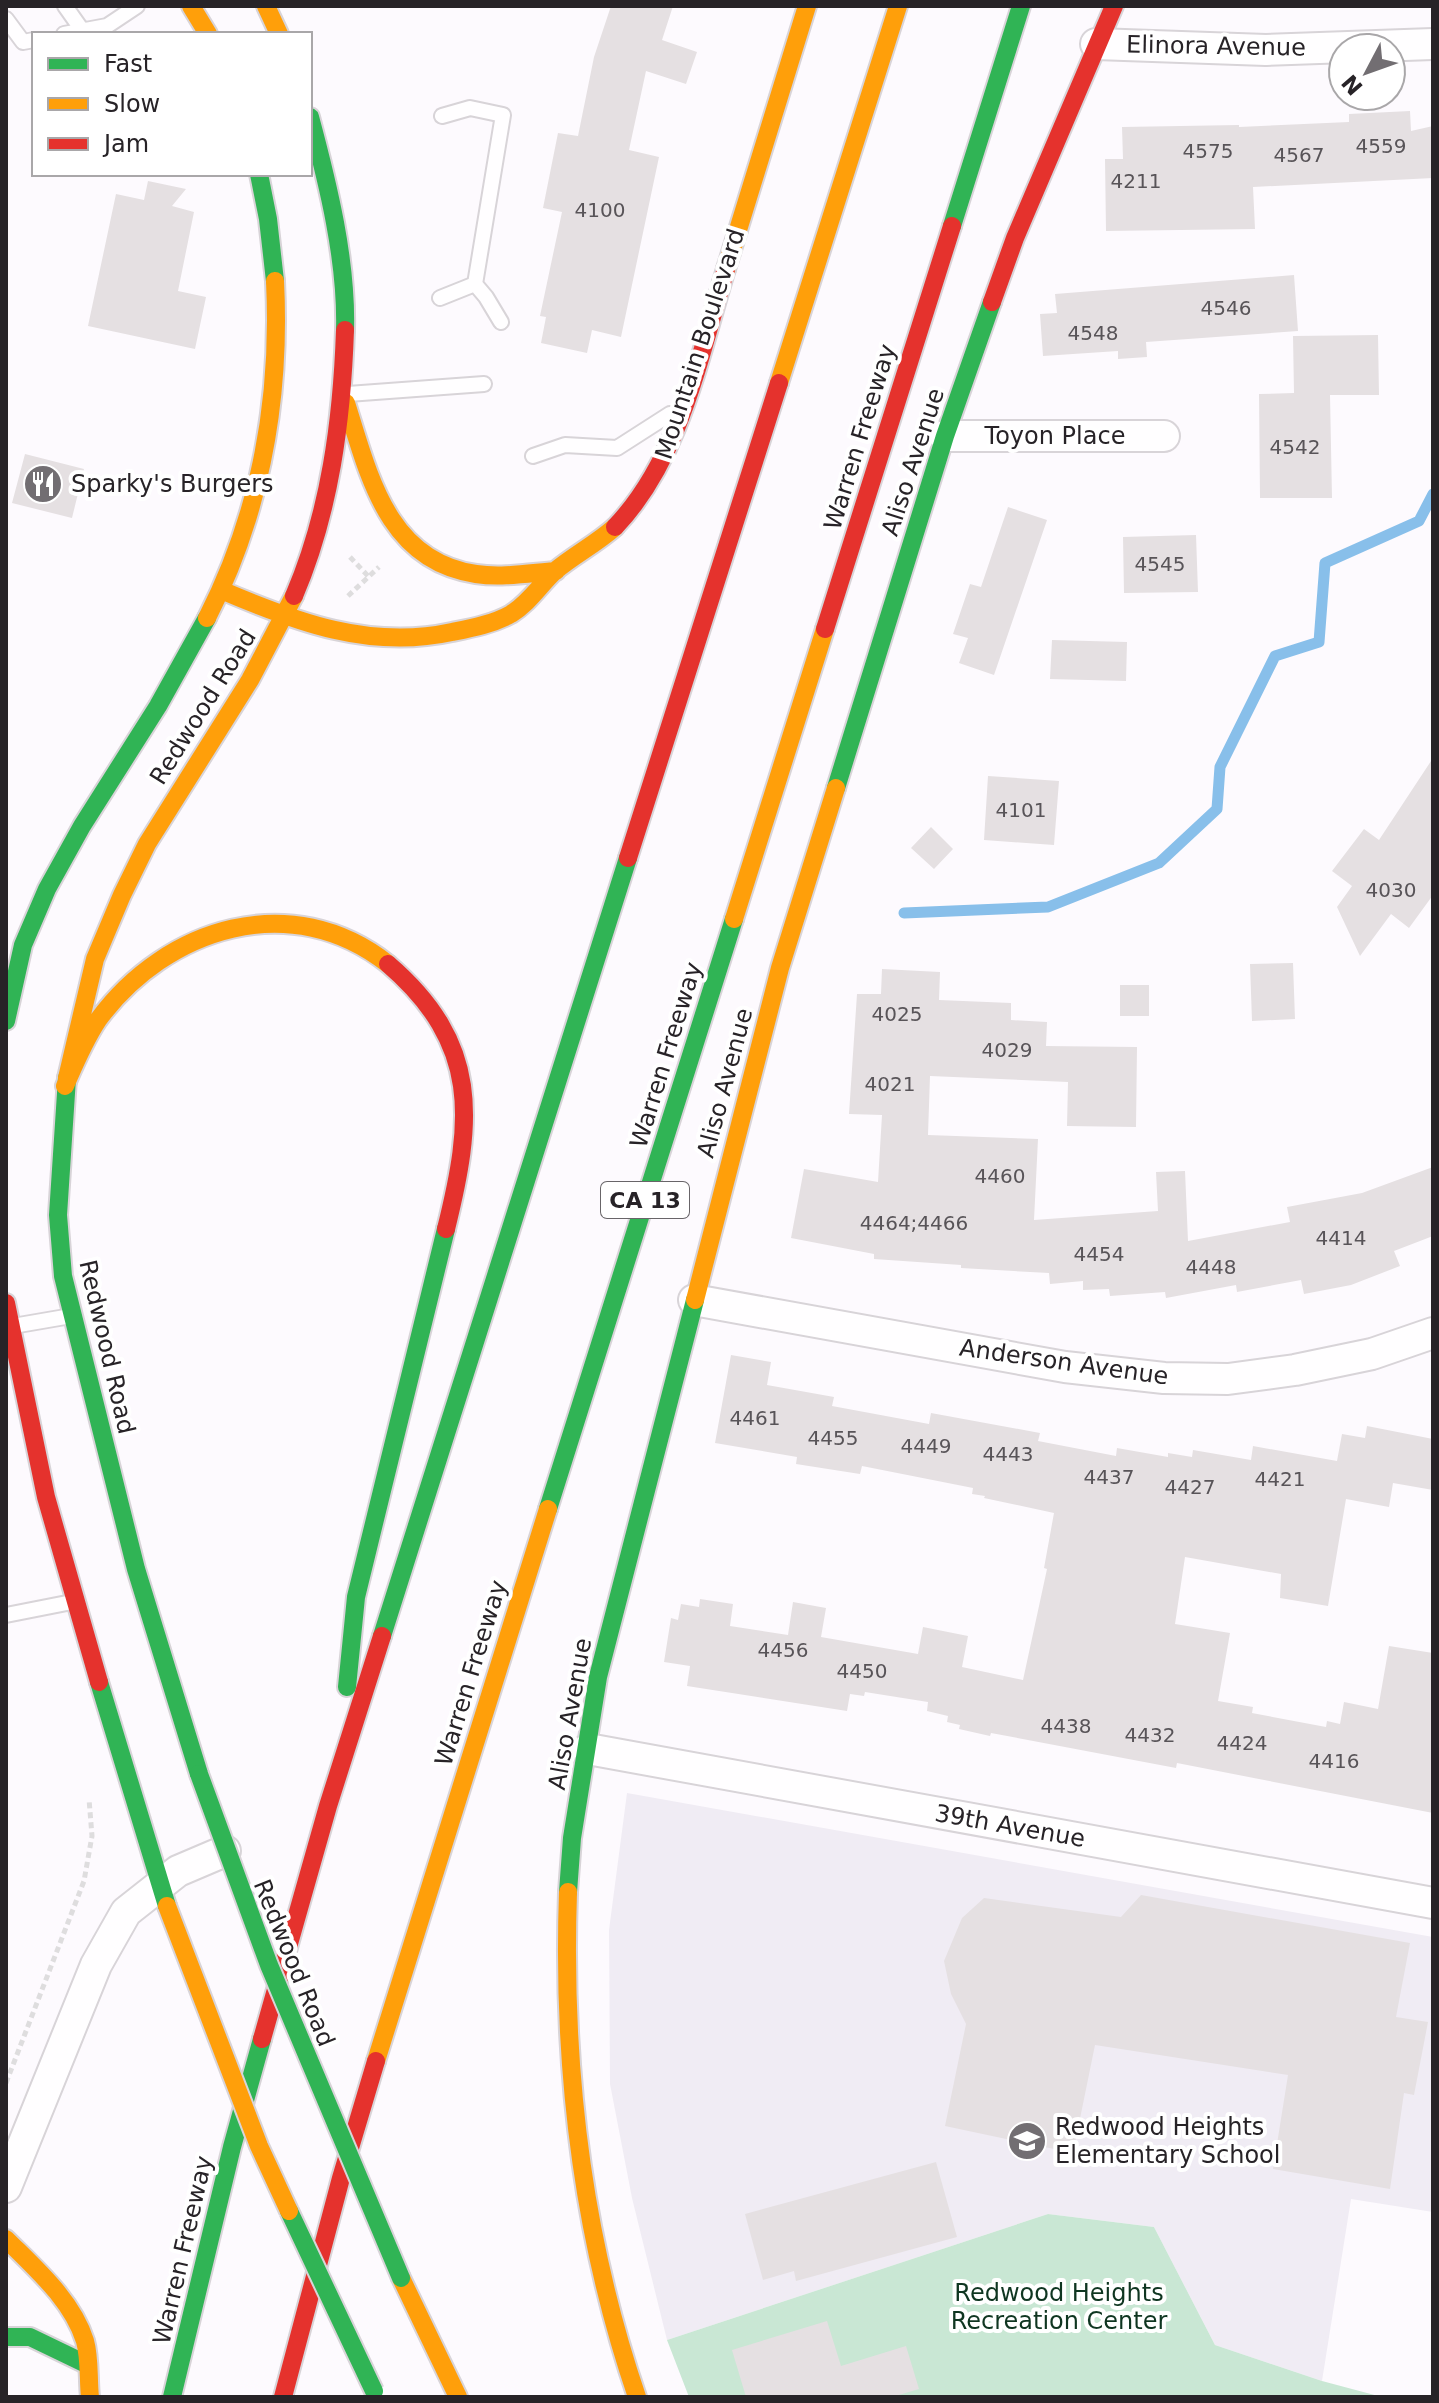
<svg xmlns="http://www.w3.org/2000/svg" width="1439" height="2403" font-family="'DejaVu Sans',sans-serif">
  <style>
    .education { fill: #f0ecf4 }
    .green { fill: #c9e7d4 }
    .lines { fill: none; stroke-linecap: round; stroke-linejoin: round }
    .stream { stroke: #88bfea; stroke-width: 11 }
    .building { fill: #e5e0e2 }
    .lane-casing { stroke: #d8d4d8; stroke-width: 18 }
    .street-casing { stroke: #d8d4d8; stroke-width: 34 }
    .fast-casing { stroke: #d8d4d8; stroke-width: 22 }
    .slow-casing { stroke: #d8d4d8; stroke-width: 22 }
    .jam-casing { stroke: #d8d4d8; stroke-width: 22 }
    .path { stroke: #deddde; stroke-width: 5; stroke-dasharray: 6 4; stroke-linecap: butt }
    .lane { stroke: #fffeff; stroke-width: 14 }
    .street { stroke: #fffeff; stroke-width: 30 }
    .fast { stroke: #30b455; stroke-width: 18 }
    .slow { stroke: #ff9f0a; stroke-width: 18 }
    .jam { stroke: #e5322d; stroke-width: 18 }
    .fast-bridge-casing { stroke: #d8d4d8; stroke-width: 22; stroke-linecap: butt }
    .slow-bridge-casing { stroke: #d8d4d8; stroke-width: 22; stroke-linecap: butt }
    .fast-bridge { stroke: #30b455; stroke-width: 18 }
    .slow-bridge { stroke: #ff9f0a; stroke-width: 18 }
    .labels { text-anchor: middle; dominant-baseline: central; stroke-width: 8; stroke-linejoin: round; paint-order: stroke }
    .number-label { font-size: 20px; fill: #585458 }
    .shield { fill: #fff; stroke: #686568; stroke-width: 2 }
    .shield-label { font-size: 22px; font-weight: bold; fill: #272327 }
    .street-label { font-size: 24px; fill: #272327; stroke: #fff }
    .poi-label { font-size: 24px; fill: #272327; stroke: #fff; text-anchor: start }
    .park-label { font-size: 24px; fill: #0f3621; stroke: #fff }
  </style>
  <rect width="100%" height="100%" fill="#fdfafe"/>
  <path class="education" d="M 627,1793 L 1433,1937 L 1433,2212 L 1351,2199 L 1322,2381 L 1215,2345 L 1154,2227 L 1048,2214 L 667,2340 L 632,2198 L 610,2084 L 609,1930 Z"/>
  <path class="green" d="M 1048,2214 L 1154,2227 L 1215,2345 L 1322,2381 L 1382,2397 L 689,2397 L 667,2340 Z"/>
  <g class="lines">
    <path class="stream" d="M 904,913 L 1048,907 L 1159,863 L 1217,809 L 1220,767 L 1275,656 L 1319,642 L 1325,563 L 1419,521 L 1433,494"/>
  </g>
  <path class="building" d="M 611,6 L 673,6 L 662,40 L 697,52 L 686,84 L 646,71 L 629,150 L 659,157 L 621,337 L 592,330 L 587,353 L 541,343 L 546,317 L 540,316 L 562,212 L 543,208 L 558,133 L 578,136 L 594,57 Z
    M 1410,111 L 1411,131 L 1433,126 L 1433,178 L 1253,187 L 1255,229 L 1106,231 L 1105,159 L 1123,159 L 1122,127 L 1239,125 L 1239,127 L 1349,122 L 1349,114 Z
    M 148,181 L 186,189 L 172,206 L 194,212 L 178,291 L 206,297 L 195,349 L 88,326 L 116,194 L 144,200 Z
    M 1294,275 L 1298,331 L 1146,342 L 1147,357 L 1118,359 L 1118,351 L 1043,356 L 1040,314 L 1057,313 L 1055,294 Z
    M 1378,335 L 1379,395 L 1330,395 L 1332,498 L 1260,498 L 1259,394 L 1294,393 L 1293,336 Z
    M 25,454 L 84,469 L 72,518 L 12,503 Z
    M 1008,507 L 1047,520 L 994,675 L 959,663 L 968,638 L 953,634 L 970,584 L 981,587 Z
    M 1196,535 L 1198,592 L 1124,593 L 1123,537 Z
    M 1052,640 L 1127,642 L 1126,681 L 1050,679 Z
    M 1433,758 L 1433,895 L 1409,928 L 1391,914 L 1360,956 L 1337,907 L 1352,886 L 1332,871 L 1364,829 L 1379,840 Z
    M 988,776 L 1059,781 L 1054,845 L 984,840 Z
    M 931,827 L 953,849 L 934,869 L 911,848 Z
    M 1293,963 L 1295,1019 L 1252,1021 L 1250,964 Z
    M 882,969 L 940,972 L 939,1000 L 1011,1003 L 1011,1020 L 1047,1022 L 1046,1046 L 1137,1047 L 1136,1127 L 1067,1126 L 1068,1082 L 930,1076 L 928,1135 L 1038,1139 L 1034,1220 L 1158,1211 L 1156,1172 L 1185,1171 L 1188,1241 L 1290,1222 L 1287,1207 L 1362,1193 L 1433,1167 L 1433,1236 L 1394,1251 L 1400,1266 L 1351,1285 L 1304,1294 L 1301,1280 L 1237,1292 L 1236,1285 L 1166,1298 L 1165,1292 L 1110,1296 L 1109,1289 L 1083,1290 L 1083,1281 L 1050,1284 L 1049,1273 L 961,1268 L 961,1265 L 874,1259 L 874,1254 L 791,1238 L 804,1169 L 878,1182 L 882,1115 L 849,1114 L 857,994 L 881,994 Z
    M 1120,985 L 1149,985 L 1149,1016 L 1120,1016 Z
    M 731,1355 L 771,1362 L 767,1385 L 834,1397 L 832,1406 L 929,1424 L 931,1413 L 1040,1433 L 1038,1441 L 1116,1456 L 1117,1448 L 1168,1457 L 1168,1453 L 1192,1457 L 1193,1450 L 1251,1460 L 1253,1446 L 1337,1461 L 1342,1434 L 1365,1438 L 1367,1426 L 1433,1439 L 1433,1490 L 1393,1483 L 1389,1507 L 1346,1499 L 1328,1606 L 1280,1598 L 1281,1574 L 1185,1557 L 1175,1624 L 1230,1633 L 1218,1701 L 1253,1707 L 1252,1713 L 1326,1727 L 1327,1721 L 1340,1724 L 1344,1702 L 1378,1709 L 1389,1646 L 1433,1653 L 1433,1813 L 1177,1763 L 1176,1768 L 991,1733 L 990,1736 L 959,1729 L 960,1725 L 947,1722 L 948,1716 L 927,1711 L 928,1702 L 865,1692 L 864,1696 L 850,1694 L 847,1711 L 687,1686 L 690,1666 L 664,1662 L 671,1618 L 678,1620 L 681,1604 L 699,1607 L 700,1599 L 733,1604 L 730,1626 L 788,1635 L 793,1602 L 826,1608 L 821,1637 L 918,1654 L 923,1627 L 968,1636 L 962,1667 L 1023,1680 L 1047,1569 L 1044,1568 L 1054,1513 L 984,1498 L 985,1496 L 972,1494 L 973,1488 L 862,1466 L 860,1474 L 796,1464 L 797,1457 L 715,1443 Z
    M 1141,1895 L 1410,1943 L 1396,2017 L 1428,2022 L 1414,2095 L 1404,2093 L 1390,2189 L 1273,2169 L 1288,2075 L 1095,2045 L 1073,2153 L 945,2126 L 966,2024 L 951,1994 L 944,1961 L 962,1918 L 984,1898 L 1121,1917 Z
    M 936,2162 L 957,2237 L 796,2281 L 794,2271 L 763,2280 L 745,2214 Z
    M 827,2321 L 841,2366 L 906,2346 L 919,2389 L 892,2397 L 746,2397 L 732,2350 Z"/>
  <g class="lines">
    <g class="lane-casing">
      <path id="lane" d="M 65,6 L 82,30
        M 6,19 L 23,42 L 34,40
        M 64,34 L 107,26 L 137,6
        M 442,116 L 470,108 L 503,115 L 475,284
        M 475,284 L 486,297 L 501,322
        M 440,298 L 475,284
        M 348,394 L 484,384
        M 533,456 L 565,445 L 617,448 L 670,414
        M 13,1326 L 71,1316
        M 6,1615 L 72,1602"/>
    </g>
    <g class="street-casing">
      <path id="street" d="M 1096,44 L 1266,50 L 1433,44
        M 945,436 L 1164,436
        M 694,1300 L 1065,1367 L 1164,1378 L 1228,1379 L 1295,1370 L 1372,1354 L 1433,1333
        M 588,1749 L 1433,1903
        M 6,2187 L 96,1965 L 126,1912 L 178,1871 L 225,1851"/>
    </g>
    <g class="fast-casing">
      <path id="fast" d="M 310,117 C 328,184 347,261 345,330
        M 259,174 L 268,219 L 275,281
        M 952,226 L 1021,6
        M 836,788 L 945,436 L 992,302
        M 6,1021 L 23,945 L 47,889 L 82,826 L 158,706 L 207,618
        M 67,1078 L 58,1215 L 63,1276 L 136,1569 L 199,1774
        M 548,1509 L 734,919
        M 382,1636 L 628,858
        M 99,1682 L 167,1906
        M 347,1687 L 356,1597 L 446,1229
        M 568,1892 L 572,1838 L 598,1677 L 695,1300
        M 6,2337 L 30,2337 L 86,2364
        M 172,2397 L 232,2147 L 262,2039"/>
    </g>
    <g class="slow-casing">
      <path id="slow" d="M 191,6 L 208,34
        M 266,6 L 279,34
        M 726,269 L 807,6
        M 779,383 L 898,6
        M 346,403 C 369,475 387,561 476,574 C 502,578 530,573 556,571
        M 221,590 C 296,622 370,650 452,632 C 472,628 493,624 511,614 C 529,603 540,585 555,571 C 574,555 596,544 615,527
        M 207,618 C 261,512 281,400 275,281
        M 734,919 L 825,629
        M 67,1078 L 95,959 L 122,895 L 147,844 L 250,680 L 294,596
        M 65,1086 C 75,1063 84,1041 98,1020 C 166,927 292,888 388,964
        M 695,1300 L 780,968 L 836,788
        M 568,1892 C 562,2065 581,2233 637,2397
        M 376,2061 L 548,1509
        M 6,2239 C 36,2269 72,2300 85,2341 C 90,2359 88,2379 90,2397
        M 401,2278 L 458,2397"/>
    </g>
    <g class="jam-casing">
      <path id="jam" d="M 992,302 L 1015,238 L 1114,6
        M 615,527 C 680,459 699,357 726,269
        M 294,596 C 330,512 342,420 345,330
        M 825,629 L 952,226
        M 628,858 L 779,383
        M 388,964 C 481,1044 473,1120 446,1229
        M 6,1303 L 46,1497 L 99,1682
        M 262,2039 L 328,1806 L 382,1636
        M 283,2397 L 341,2178 L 376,2061"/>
    </g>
    <path class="path" d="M 350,557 L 369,577
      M 348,596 L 379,567
      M 6,2083 L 84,1881 L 92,1836 L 89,1799"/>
    <use href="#lane" class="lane"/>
    <use href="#street" class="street"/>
    <use href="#fast" class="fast"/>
    <use href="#slow" class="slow"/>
    <use href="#jam" class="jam"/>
    <g class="fast-bridge-casing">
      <path id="fast-bridge" d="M 199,1774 L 269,1965 L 401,2278
        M 289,2211 L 374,2391"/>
    </g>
    <g class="slow-bridge-casing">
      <path id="slow-bridge" d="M 167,1906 L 259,2146 L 289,2211"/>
    </g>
    <use href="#fast-bridge" class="fast-bridge"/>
    <use href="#slow-bridge" class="slow-bridge"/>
  </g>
  <defs>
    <g id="restaurant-disc" transform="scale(2)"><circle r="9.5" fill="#726e72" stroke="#fff"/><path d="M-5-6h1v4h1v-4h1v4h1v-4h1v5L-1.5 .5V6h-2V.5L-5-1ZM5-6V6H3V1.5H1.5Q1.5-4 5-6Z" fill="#fff"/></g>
    <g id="school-disc" transform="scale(2)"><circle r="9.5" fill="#726e72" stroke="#fff"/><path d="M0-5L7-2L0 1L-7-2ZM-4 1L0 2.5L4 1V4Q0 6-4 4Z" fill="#fff"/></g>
  </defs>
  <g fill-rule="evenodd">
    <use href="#restaurant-disc" x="43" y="484"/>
    <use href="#school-disc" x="1027" y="2141"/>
  </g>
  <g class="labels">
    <g class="number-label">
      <text x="1381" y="146">4559</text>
      <text x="1208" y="151">4575</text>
      <text x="1299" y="155">4567</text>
      <text x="1136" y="181">4211</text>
      <text x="600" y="210">4100</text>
      <text x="1226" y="308">4546</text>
      <text x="1093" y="333">4548</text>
      <text x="1295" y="447">4542</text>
      <text x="1160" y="564">4545</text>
      <text x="1021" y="810">4101</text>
      <text x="1391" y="890">4030</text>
      <text x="897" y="1014">4025</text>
      <text x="1007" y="1050">4029</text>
      <text x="890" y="1084">4021</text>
      <text x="1000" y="1176">4460</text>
      <text x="914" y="1223">4464;4466</text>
      <text x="1341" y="1238">4414</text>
      <text x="1099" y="1254">4454</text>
      <text x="1211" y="1267">4448</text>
      <text x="755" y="1418">4461</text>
      <text x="833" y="1438">4455</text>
      <text x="926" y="1446">4449</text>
      <text x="1008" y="1454">4443</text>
      <text x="1109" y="1477">4437</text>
      <text x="1280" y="1479">4421</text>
      <text x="1190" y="1487">4427</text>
      <text x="783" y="1650">4456</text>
      <text x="862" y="1671">4450</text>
      <text x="1066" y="1726">4438</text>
      <text x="1150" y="1735">4432</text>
      <text x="1242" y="1743">4424</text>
      <text x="1334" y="1761">4416</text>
    </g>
    <rect class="shield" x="601" y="1182" width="88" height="36" rx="6"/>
    <g class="shield-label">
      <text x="645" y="1200">CA 13</text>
    </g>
    <g class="street-label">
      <text transform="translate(1216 46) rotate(1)">Elinora Avenue</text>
      <text transform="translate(700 344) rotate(-72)">Mountain Boulevard</text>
      <text x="1055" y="436">Toyon Place</text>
      <text transform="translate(860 437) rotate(-73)">Warren Freeway</text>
      <text transform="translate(913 462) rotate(-72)">Aliso Avenue</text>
      <text transform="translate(203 707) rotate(-58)">Redwood Road</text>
      <text transform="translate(666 1055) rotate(-73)">Warren Freeway</text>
      <text transform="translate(725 1083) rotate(-75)">Aliso Avenue</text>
      <text transform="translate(107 1347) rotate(77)">Redwood Road</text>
      <text transform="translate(1064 1362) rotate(8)">Anderson Avenue</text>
      <text transform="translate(471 1673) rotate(-73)">Warren Freeway</text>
      <text transform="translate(570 1714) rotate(-80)">Aliso Avenue</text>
      <text transform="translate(1010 1826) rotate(10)">39th Avenue</text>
      <text transform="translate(294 1963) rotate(68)">Redwood Road</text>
      <text transform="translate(183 2250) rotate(-77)">Warren Freeway</text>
    </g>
    <g class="poi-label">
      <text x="71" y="484">Sparky's Burgers</text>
      <text x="1055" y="2127">Redwood Heights<tspan x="1055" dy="28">Elementary School</tspan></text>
    </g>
    <g class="park-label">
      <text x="1059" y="2293">Redwood Heights<tspan x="1059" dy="28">Recreation Center</tspan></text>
    </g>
  </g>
  <rect width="1439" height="2403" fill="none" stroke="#272327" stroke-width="16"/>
  <rect x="32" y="32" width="280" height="144" fill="#ffffff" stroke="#a9a7a9" stroke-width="2"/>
  <rect x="48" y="58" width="40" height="12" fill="#30b455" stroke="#a9a7a9" stroke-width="2"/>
  <text x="104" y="72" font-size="24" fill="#272327">Fast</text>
  <rect x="48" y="98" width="40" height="12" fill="#ff9f0a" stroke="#a9a7a9" stroke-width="2"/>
  <text x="104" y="112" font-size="24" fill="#272327">Slow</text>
  <rect x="48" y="138" width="40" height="12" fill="#e5322d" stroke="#a9a7a9" stroke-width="2"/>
  <text x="104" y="152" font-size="24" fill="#272327">Jam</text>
  <g transform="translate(1367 72) rotate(229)"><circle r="38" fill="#ffffff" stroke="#a9a7a9" stroke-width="2"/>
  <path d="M0-6L14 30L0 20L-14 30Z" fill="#726e72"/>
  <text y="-12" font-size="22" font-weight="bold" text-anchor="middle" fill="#272327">N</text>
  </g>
</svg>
